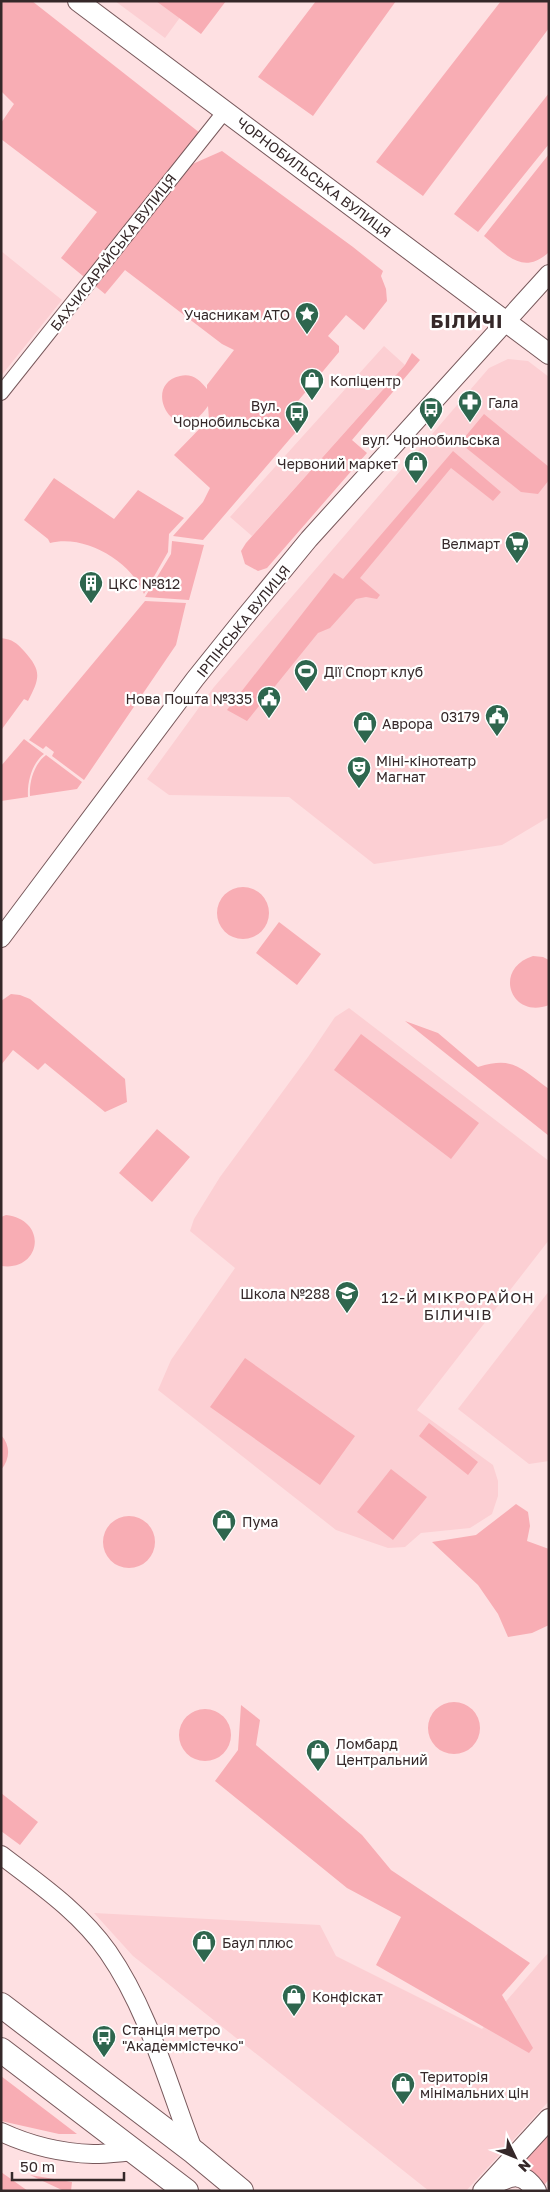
<svg xmlns="http://www.w3.org/2000/svg" width="550" height="2192" font-family="'Golos Text',sans-serif">
  <style>
    .built { fill: #fccfd3 }
    .green { fill: #f8adb4 }
    .lines { fill: none; stroke-linecap: round; stroke-linejoin: round }
    .minor-casing { stroke: #77585b; stroke-width: 16 }
    .tertiary-casing { stroke: #77585b; stroke-width: 20 }
    .secondary-casing { stroke: #77585b; stroke-width: 22 }
    .trunk-casing { stroke: #77585b; stroke-width: 26 }
    .minor { stroke: #fff; stroke-width: 14 }
    .tertiary { stroke: #fff; stroke-width: 18 }
    .secondary { stroke: #fff; stroke-width: 20 }
    .trunk { stroke: #fff; stroke-width: 24 }
    .labels { text-anchor: middle; dominant-baseline: central; stroke-width: 4.5; stroke-linejoin: round; paint-order: stroke }
    .street-label { font-size: 14px; fill: #352829; stroke: #fff }
    .poi-label { font-size: 14px; fill: #352829; stroke: #fff; text-anchor: start }
    .neighbourhood-label { font-size: 15px; letter-spacing: 1px; fill: #352829; stroke: #fff }
    .district-label { font-size: 19px; font-weight: bold; letter-spacing: 1px; fill: #352829; stroke: #fff }
  </style>
  <rect width="100%" height="100%" fill="#fee0e2"/>
  <path class="built" d="M 115,1 L 192,1 L 165,38 Z
    M 1,251 L 62,300 L 1,376 Z
    M 384,346 L 405,365 L 252,536 L 230,517 Z
    M 508,359 L 528,361 L 549,377 L 549,817 L 502,845 L 374,864 L 289,797 L 169,795 L 147,779 L 214,687 L 489,368 Z
    M 349,1008 L 549,1161 L 549,1240 L 417,1410 L 493,1465 L 498,1481 L 498,1496 L 492,1514 L 470,1528 L 421,1533 L 405,1547 L 388,1548 L 336,1530 L 158,1390 L 171,1360 L 235,1268 L 190,1231 L 194,1219 L 220,1177 L 308,1057 L 335,1017 Z
    M 549,1291 L 549,1461 L 529,1464 L 458,1409 Z
    M 94,1913 L 320,1925 L 336,1956 L 482,2029 L 549,1952 L 549,2101 L 466,2191 L 429,2191 L 133,1956 Z"/>
  <path class="green" d="M 1,1 L 32,1 L 200,133 L 188,166 L 222,151 L 353,247 L 383,271 L 381,276 L 386,289 L 387,301 L 364,330 L 346,315 L 328,336 L 339,346 L 339,352 L 293,407 L 307,419 L 203,540 L 173,536 L 203,502 L 210,488 L 174,455 L 209,419 L 208,406 C 177,453 139,385 180,376 C 192,373 200,380 207,389 L 207,385 L 234,350 L 222,344 L 125,270 L 105,294 L 61,258 L 97,212 L 1,139 L 1,123 L 14,104 L 1,91 Z
    M 156,1 L 226,1 L 201,34 Z
    M 316,1 L 396,1 L 313,116 L 258,77 Z
    M 501,1 L 549,1 L 549,28 L 423,196 L 376,162 Z
    M 549,93 L 549,144 L 478,232 L 454,214 Z
    M 549,154 L 549,252 C 522,277 505,253 484,236 Z
    M 412,353 L 420,360 L 352,440 L 367,453 L 267,568 L 258,571 L 245,564 L 241,551 L 246,543 L 405,365 Z
    M 484,414 L 549,467 L 549,480 L 538,494 L 521,492 L 460,443 Z
    M 453,451 L 501,492 L 493,501 L 451,468 L 360,578 L 380,595 L 377,599 L 366,597 L 356,599 L 330,628 L 318,633 L 247,721 L 227,710 L 334,573 L 343,579 Z
    M 54,478 L 114,519 L 138,490 L 184,518 L 169,534 L 168,552 L 144,594 C 131,561 85,534 50,543 L 48,539 L 24,520 Z
    M 172,541 L 204,545 L 189,600 L 145,597 L 171,554 Z
    M 145,601 L 186,603 L 176,645 L 84,780 L 52,756 L 54,752 L 46,746 L 43,749 L 29,740 Z
    M 1,638 C 13,640 16,642 24,651 C 42,671 40,678 28,701 L 24,699 L 2,729 Z
    M 24,739 L 44,754 C 32,763 27,782 28,797 L 1,801 L 1,766 Z
    M 46,755 L 82,782 L 77,789 L 30,796 C 29,782 34,764 46,755 Z
    M217 913a26 26 0 1 1 52 0a26 26 0 1 1-52 0Z
    M 279,922 L 321,954 L 297,985 L 256,953 Z
    M 533,956 L 543,957 L 549,960 L 549,1005 C 511,1020 492,969 533,956 Z
    M 11,994 L 20,995 L 30,999 L 125,1079 L 127,1102 L 105,1112 L 45,1063 L 38,1070 L 13,1050 L 1,1065 L 1,1001 Z
    M 405,1021 L 438,1033 L 478,1067 C 514,1056 520,1068 549,1089 L 549,1136 Z
    M 361,1034 L 479,1123 L 451,1159 L 334,1070 Z
    M 157,1129 L 190,1157 L 152,1202 L 119,1173 Z
    M 6,1215 C 49,1220 41,1272 1,1266 L 1,1217 Z
    M 245,1358 L 355,1436 L 320,1485 L 210,1407 Z
    M 429,1423 L 478,1462 L 468,1475 L 419,1436 Z
    M 1,1435 C 11,1446 10,1459 1,1470 Z
    M 391,1469 L 427,1497 L 393,1540 L 357,1512 Z
    M 516,1504 L 528,1512 L 530,1526 L 527,1541 L 549,1549 L 549,1625 L 532,1633 L 508,1637 L 498,1614 L 478,1585 L 432,1542 L 476,1535 Z
    M103 1542a26 26 0 1 1 52 0a26 26 0 1 1-52 0Z
    M428 1728a26 26 0 1 1 52 0a26 26 0 1 1-52 0Z
    M 241,1705 L 260,1720 L 256,1745 L 362,1835 L 391,1870 L 530,1963 L 502,1995 L 533,2048 L 529,2053 L 376,1965 L 401,1917 L 347,1888 L 215,1781 L 238,1750 Z
    M179 1735a26 26 0 1 1 52 0a26 26 0 1 1-52 0Z
    M 1,1793 L 38,1822 L 20,1845 L 1,1831 Z
    M 1,2076 L 77,2134 L 59,2134 L 1,2121 Z
    M 549,2131 L 549,2179 L 542,2188 C 538,2175 530,2167 516,2168 Z
    M 1,2172 L 28,2191 L 1,2191 Z
    M 30,2175 L 72,2182 L 71,2191 L 64,2191 Z"/>
  <g class="lines">
    <g class="minor-casing">
      <path id="minor" d="M 1,393 L 225,111"/>
    </g>
    <g class="tertiary-casing">
      <path id="tertiary" d="M 1,938 L 195,679 L 244,618 L 309,539 L 549,274
        M 1,1855 C 39,1884 80,1912 108,1952 C 149,2011 168,2085 194,2152
        M 1,2132 C 29,2145 62,2153 93,2154 C 107,2154 122,2152 136,2151"/>
    </g>
    <g class="secondary-casing">
      <path id="secondary" d="M 78,1 L 549,354
        M 491,2185 C 510,2176 522,2169 536,2191
        M 483,2191 L 549,2119"/>
    </g>
    <g class="trunk-casing">
      <path id="trunk" d="M 1,2005 L 194,2152 L 241,2191
        M 1,2050 L 186,2191"/>
    </g>
    <use href="#minor" class="minor"/>
    <use href="#tertiary" class="tertiary"/>
    <use href="#secondary" class="secondary"/>
    <use href="#trunk" class="trunk"/>
  </g>
  <defs>
    <g id="sight-pin" transform="scale(1.25)"><path d="M0 17L-7.5 6A9.5 9.5 0 1 1 7.5 6Z" fill="#2e664e" stroke="#fff"/><path d="M0-6L1.8-2.2L6-1.7L2.9 1.2L3.7 5.4L0 3.3L-3.7 5.4L-2.9 1.2L-6-1.7L-1.8-2.2Z" fill="#fff"/></g>
    <g id="shop-pin" transform="scale(1.25)"><path d="M0 17L-7.5 6A9.5 9.5 0 1 1 7.5 6Z" fill="#2e664e" stroke="#fff"/><path d="M-5-2.5h2.3a2.7 3.5 0 0 1 5.4 0H5L5.5 6h-11ZM-1.5-2.5h3a1.5 2.3 0 0 0-3 0Z" fill="#fff"/></g>
    <g id="pharmacy-pin" transform="scale(1.25)"><path d="M0 17L-7.5 6A9.5 9.5 0 1 1 7.5 6Z" fill="#2e664e" stroke="#fff"/><path d="M-2-6h4v4h4v4h-4v4h-4v-4h-4v-4h4Z" fill="#fff"/></g>
    <g id="bus-pin" transform="scale(1.25)"><path d="M0 17L-7.5 6A9.5 9.5 0 1 1 7.5 6Z" fill="#2e664e" stroke="#fff"/><path d="M-5-6H5V4H4V6H2V4H-2V6H-4V4H-5ZM-3.5-4V0h7V-4ZM-3.5 1.2v1.5H-2V1.2ZM2 1.2v1.5H3.5V1.2Z" fill="#fff"/></g>
    <g id="supermarket-pin" transform="scale(1.25)"><path d="M0 17L-7.5 6A9.5 9.5 0 1 1 7.5 6Z" fill="#2e664e" stroke="#fff"/><path d="M-6-5.5h2.5l.6 2H6L4.5 2H-2.5L-4.4-4H-6ZM-1.5 3.2a1.3 1.3 0 1 0 .1 0ZM3 3.2a1.3 1.3 0 1 0 .1 0Z" fill="#fff"/></g>
    <g id="building-pin" transform="scale(1.25)"><path d="M0 17L-7.5 6A9.5 9.5 0 1 1 7.5 6Z" fill="#2e664e" stroke="#fff"/><path d="M-4-6H4V6H1V3H-1V6H-4ZM-2.5-4.3h1.7v1.8h-1.7ZM.8-4.3h1.7v1.8H.8ZM-2.5-1h1.7V.8h-1.7ZM.8-1h1.7V.8H.8Z" fill="#fff"/></g>
    <g id="stadium-pin" transform="scale(1.25)"><path d="M0 17L-7.5 6A9.5 9.5 0 1 1 7.5 6Z" fill="#2e664e" stroke="#fff"/><path d="M0-5a6.5 5 0 1 0 0 10a6.5 5 0 1 0 0-10ZM-3.5-1.8h7v3.6h-7Z" fill="#fff"/></g>
    <g id="civic-pin" transform="scale(1.25)"><path d="M0 17L-7.5 6A9.5 9.5 0 1 1 7.5 6Z" fill="#2e664e" stroke="#fff"/><path d="M-.6-6.5H3V-4.5H.6V-3L4-1V1h2V6H-6V1h2V-1L-.6-3ZM-1.2 2.5V6h2.4V2.5Z" fill="#fff"/></g>
    <g id="theatre-pin" transform="scale(1.25)"><path d="M0 17L-7.5 6A9.5 9.5 0 1 1 7.5 6Z" fill="#2e664e" stroke="#fff"/><path d="M-5-5.5Q0-4 5-5.5V0Q5 5 0 6Q-5 5-5 0ZM-3.3-2.5H-1v1.5H-3.3ZM1-2.5H3.3v1.5H1ZM-2.8 1Q0 5.5 2.8 1Z" fill="#fff"/></g>
    <g id="school-pin" transform="scale(1.25)"><path d="M0 17L-7.5 6A9.5 9.5 0 1 1 7.5 6Z" fill="#2e664e" stroke="#fff"/><path d="M0-5L7-2L0 1L-7-2ZM-4 1L0 2.5L4 1V4Q0 6-4 4Z" fill="#fff"/></g>
  </defs>
  <g fill-rule="evenodd">
    <use href="#sight-pin" x="307" y="314"/>
    <use href="#shop-pin" x="312" y="380"/>
    <use href="#pharmacy-pin" x="470" y="402"/>
    <use href="#bus-pin" x="431" y="409"/>
    <use href="#bus-pin" x="297" y="413"/>
    <use href="#shop-pin" x="416" y="463"/>
    <use href="#supermarket-pin" x="517" y="543"/>
    <use href="#building-pin" x="91" y="583"/>
    <use href="#stadium-pin" x="306" y="671"/>
    <use href="#civic-pin" x="269" y="698"/>
    <use href="#civic-pin" x="497" y="716"/>
    <use href="#shop-pin" x="365" y="723"/>
    <use href="#theatre-pin" x="359" y="768"/>
    <use href="#school-pin" x="347" y="1293"/>
    <use href="#shop-pin" x="224" y="1521"/>
    <use href="#shop-pin" x="318" y="1751"/>
    <use href="#shop-pin" x="204" y="1942"/>
    <use href="#shop-pin" x="294" y="1996"/>
    <use href="#bus-pin" x="104" y="2037"/>
    <use href="#shop-pin" x="403" y="2084"/>
  </g>
  <g class="labels">
    <g class="street-label">
      <text transform="translate(314 177) rotate(37)">ЧОРНОБИЛЬСЬКА ВУЛИЦЯ</text>
      <text transform="translate(113 252) rotate(-52)">БАХЧИСАРАЙСЬКА ВУЛИЦЯ</text>
      <text transform="translate(243 621) rotate(-51)">ІРПІНСЬКА ВУЛИЦЯ</text>
    </g>
    <g class="poi-label">
      <text x="290" y="314" text-anchor="end">Учасникам АТО</text>
      <text x="330" y="380">Копіцентр</text>
      <text x="488" y="402">Гала</text>
      <text x="280" y="405" text-anchor="end">Вул.<tspan x="280" dy="16">Чорнобильська</tspan></text>
      <text x="431" y="439" text-anchor="middle">вул. Чорнобильська</text>
      <text x="398" y="463" text-anchor="end">Червоний маркет</text>
      <text x="500" y="543" text-anchor="end">Велмарт</text>
      <text x="108" y="583">ЦКС №812</text>
      <text x="324" y="671">Дії Спорт клуб</text>
      <text x="252" y="698" text-anchor="end">Нова Пошта №335</text>
      <text x="480" y="716" text-anchor="end">03179</text>
      <text x="382" y="723">Аврора</text>
      <text x="376" y="760">Міні-кінотеатр<tspan x="376" dy="16">Магнат</tspan></text>
      <text x="330" y="1293" text-anchor="end">Школа №288</text>
      <text x="242" y="1521">Пума</text>
      <text x="336" y="1743">Ломбард<tspan x="336" dy="16">Центральний</tspan></text>
      <text x="222" y="1942">Баул плюс</text>
      <text x="312" y="1996">Конфіскат</text>
      <text x="122" y="2029">Станція метро<tspan x="122" dy="16">"Академмістечко"</tspan></text>
      <text x="420" y="2076">Територія<tspan x="420" dy="16">мінімальних цін</tspan></text>
    </g>
    <g class="neighbourhood-label">
      <text x="458" y="1297">12-Й МІКРОРАЙОН<tspan x="458" dy="17">БІЛИЧІВ</tspan></text>
    </g>
    <g class="district-label">
      <text x="467" y="320">БІЛИЧІ</text>
    </g>
  </g>
  <rect width="550" height="2192" fill="none" stroke="#352829" stroke-width="5"/>
  <g transform="translate(515 2157) rotate(133)" stroke="#ffffff" stroke-width="4" paint-order="stroke">
  <path d="M0-4L9 19L0 12L-9 19Z" fill="#352829"/>
  <text y="-8" font-size="14" font-weight="bold" text-anchor="middle" fill="#352829">N</text>
  </g>
  <path d="M12 2172v8h112v-8" fill="none" stroke="#352829" stroke-width="2.5"/>
  <text x="20" y="2172" font-size="15" fill="#352829" stroke="#ffffff" stroke-width="4" paint-order="stroke">50 m</text>
</svg>
